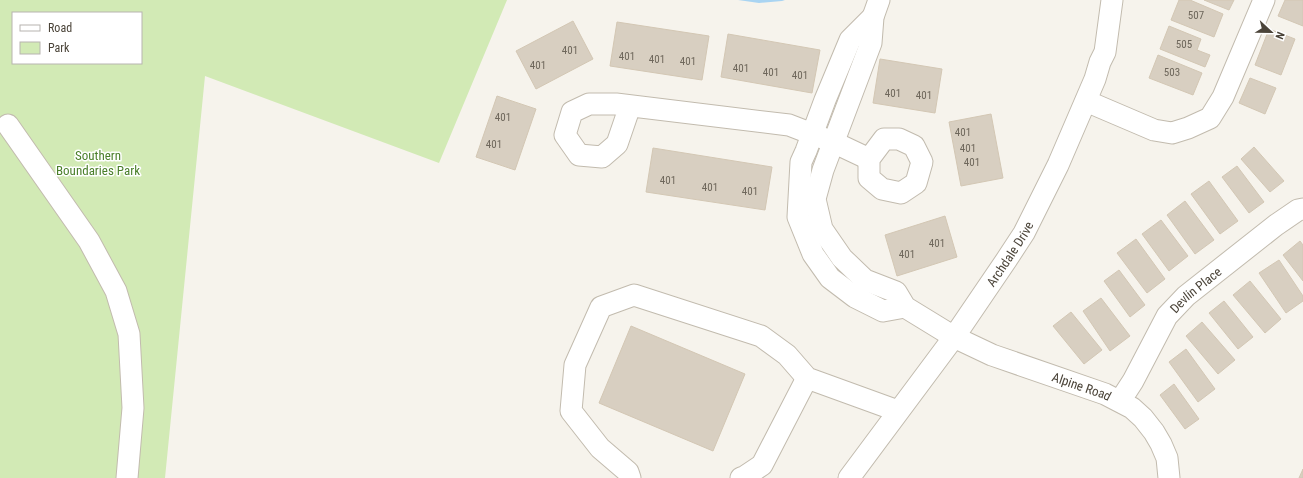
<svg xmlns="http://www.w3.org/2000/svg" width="1303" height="478" font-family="'Roboto Condensed',sans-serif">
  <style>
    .green { fill: #d2eab5; fill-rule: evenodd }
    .water { fill: #a9d4f2 }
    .building { fill: #d8cfc1; stroke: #d3c7b4 }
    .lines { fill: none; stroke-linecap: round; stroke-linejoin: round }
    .minor-casing { stroke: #c2bbae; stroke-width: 23 }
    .minor { stroke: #fff; stroke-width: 21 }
    .labels { text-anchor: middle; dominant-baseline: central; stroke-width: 3; stroke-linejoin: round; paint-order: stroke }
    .number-label { font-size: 11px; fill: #6e675b }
    .park-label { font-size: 13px; fill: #4a7f2a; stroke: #fff }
    .street-label { font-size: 13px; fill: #4b4439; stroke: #fff }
  </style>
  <rect width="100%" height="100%" fill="#f6f3ec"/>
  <path class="green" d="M 0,0 L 507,0 L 439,163 L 205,76 L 165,478 L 0,478 ZM 13,13 L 141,13 L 141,63 L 13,63 Z"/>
  <path class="water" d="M 738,0 L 785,0 L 782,1 L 759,3 Z"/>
  <path class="building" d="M 1179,0 L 1190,0 L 1223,14 L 1214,37 L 1171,20 Z
    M 1204,0 L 1234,0 L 1229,10 Z
    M 1285,0 L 1303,0 L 1303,26 L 1278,16 Z
    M 573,21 L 593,59 L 536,89 L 516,51 Z
    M 617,22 L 709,36 L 702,80 L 610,66 Z
    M 1169,26 L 1201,39 L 1197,50 L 1210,55 L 1205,67 L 1160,49 Z
    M 1269,29 L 1295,39 L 1281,75 L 1255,65 Z
    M 728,34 L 820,50 L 812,93 L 721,77 Z
    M 1158,55 L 1202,73 L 1193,95 L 1149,78 Z
    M 880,59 L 942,69 L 935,113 L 873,103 Z
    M 1250,78 L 1276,88 L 1265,114 L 1239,103 Z
    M 497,96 L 536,109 L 515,170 L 476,157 Z
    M 991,114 L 1003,178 L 961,186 L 949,122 Z
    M 1254,147 L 1284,181 L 1270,192 L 1241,159 Z
    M 653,148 L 772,167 L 765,210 L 646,192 Z
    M 1237,166 L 1264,202 L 1249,213 L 1222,177 Z
    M 1209,181 L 1238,221 L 1220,234 L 1191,194 Z
    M 1185,201 L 1214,240 L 1195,254 L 1167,215 Z
    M 945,216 L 957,257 L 897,276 L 885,235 Z
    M 1161,220 L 1188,256 L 1169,271 L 1142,234 Z
    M 1136,239 L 1165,279 L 1147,293 L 1117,253 Z
    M 1300,241 L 1303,245 L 1303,281 L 1283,255 Z
    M 1279,260 L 1303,296 L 1303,301 L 1286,313 L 1259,273 Z
    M 1119,270 L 1145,305 L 1130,317 L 1104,281 Z
    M 1250,281 L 1281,319 L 1265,333 L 1233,295 Z
    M 1101,298 L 1130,336 L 1110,351 L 1083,311 Z
    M 1224,301 L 1253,337 L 1238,349 L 1209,313 Z
    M 1071,312 L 1102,350 L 1084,364 L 1053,326 Z
    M 1202,322 L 1235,360 L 1218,374 L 1186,336 Z
    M 631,326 L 745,374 L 713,451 L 599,403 Z
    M 1186,349 L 1215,389 L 1198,402 L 1169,362 Z
    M 1174,384 L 1199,419 L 1185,429 L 1160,395 Z
    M 1303,469 L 1303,478 L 1299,478 Z"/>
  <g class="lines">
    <g class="minor-casing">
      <g id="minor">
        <path id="s1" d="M 879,0 L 873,17 L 871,43 L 823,170 L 815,199 L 822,229 L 842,258 L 865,280 L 896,292 L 905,307 L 954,337 L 992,355 L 1105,394 L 1132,408 L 1143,418 L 1154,432 L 1161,444 L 1167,458 L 1169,478"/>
        <path d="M 873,17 L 850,40 L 825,100 L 806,151 L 801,162 L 798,217 L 813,254 L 830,278 L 855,297 L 883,311 L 905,307"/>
        <path d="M 1086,101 L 1154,130 L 1172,133 L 1188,128 L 1210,118 L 1223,97 L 1264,0"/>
        <path d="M 630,106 L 617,144 L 602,157 L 579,155 L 565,135 L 572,112 L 589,104 L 616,104 L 789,125 L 833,142 L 869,159"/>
        <path d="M 8,125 L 89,241 L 116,291 L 129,334 L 133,408 L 127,478"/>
        <path d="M 884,139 L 899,139 L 914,146 L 922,162 L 916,183 L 901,193 L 882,189 L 869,178 L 869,159 Z"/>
        <path id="s2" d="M 1120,401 L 1133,381 L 1167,316 L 1186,296 L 1276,225 L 1298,210 L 1303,209"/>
        <path d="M 630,478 L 628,472 L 600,448 L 571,411 L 575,365 L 601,307 L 634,295 L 761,336 L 787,355 L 807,378 L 898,411"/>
        <path d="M 741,478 L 744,477 L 762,465 L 807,378"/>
        <path id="s3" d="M 849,478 L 954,337 L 1007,259 L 1024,233 L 1058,165 L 1095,79 L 1100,62 L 1105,52 L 1112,0"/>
      </g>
    </g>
    <use href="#minor" class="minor"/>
  </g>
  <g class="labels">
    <g class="number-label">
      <text x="1196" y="15">507</text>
      <text x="1184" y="44">505</text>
      <text x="570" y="50">401</text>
      <text x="627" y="56">401</text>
      <text x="657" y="59">401</text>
      <text x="688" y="61">401</text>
      <text x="538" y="65">401</text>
      <text x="741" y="68">401</text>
      <text x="771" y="72">401</text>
      <text x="1172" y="72">503</text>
      <text x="800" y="75">401</text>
      <text x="893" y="93">401</text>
      <text x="924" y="95">401</text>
      <text x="503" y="117">401</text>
      <text x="963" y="132">401</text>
      <text x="494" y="144">401</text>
      <text x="968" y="148">401</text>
      <text x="972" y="162">401</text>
      <text x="668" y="180">401</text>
      <text x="710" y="187">401</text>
      <text x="750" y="191">401</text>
      <text x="937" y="243">401</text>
      <text x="907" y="254">401</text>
    </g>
    <g class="park-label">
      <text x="98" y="155">Southern<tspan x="98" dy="15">Boundaries Park</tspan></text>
    </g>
    <g class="street-label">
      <text stroke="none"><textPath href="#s3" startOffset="276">Archdale Drive</textPath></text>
      <text stroke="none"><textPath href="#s2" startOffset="136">Devlin Place</textPath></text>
      <text stroke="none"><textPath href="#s1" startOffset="553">Alpine Road</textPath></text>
    </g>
  </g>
  <rect x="12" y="12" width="130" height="52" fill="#ffffff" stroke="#b7b4b0"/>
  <rect x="20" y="25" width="20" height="6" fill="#ffffff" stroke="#b7b4b0"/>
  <text x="48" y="32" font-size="12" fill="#4b4439">Road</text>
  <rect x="20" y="42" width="20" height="12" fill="#d2eab5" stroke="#b7b4b0"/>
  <text x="48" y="52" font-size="12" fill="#4b4439">Park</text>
  <g transform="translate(1271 32) rotate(112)" stroke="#ffffff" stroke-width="3" paint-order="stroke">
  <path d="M0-3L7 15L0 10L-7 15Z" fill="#4b4439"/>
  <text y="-6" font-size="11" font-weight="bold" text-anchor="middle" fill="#4b4439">N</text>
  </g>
</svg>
